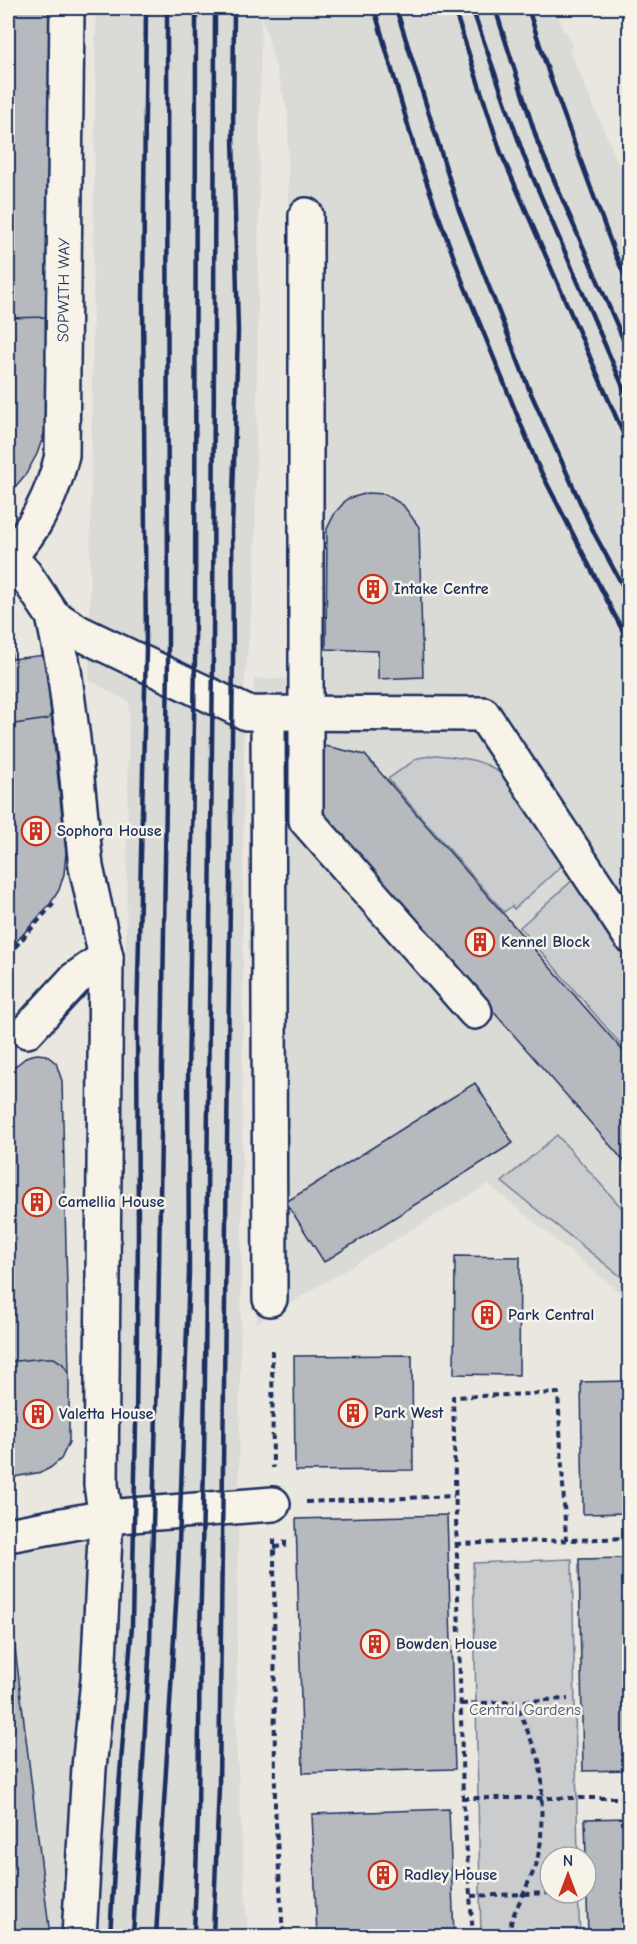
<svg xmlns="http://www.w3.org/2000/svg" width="637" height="1944" font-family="'Comic Neue',sans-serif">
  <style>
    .built { fill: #dadad6 }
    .green { fill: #cbcccd; stroke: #737e96; stroke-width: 1.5 }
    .building { fill: #b6babf; stroke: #1b2f5e; stroke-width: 1.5 }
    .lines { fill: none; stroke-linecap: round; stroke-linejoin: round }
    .minor-casing { stroke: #1b2f5e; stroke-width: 38 }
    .path { stroke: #1b2f5e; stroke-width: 4; stroke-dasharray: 6 4.5; stroke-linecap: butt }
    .minor { stroke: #f7f3e8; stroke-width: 33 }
    .rail { stroke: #1b2f5e; stroke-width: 4.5 }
    .labels { text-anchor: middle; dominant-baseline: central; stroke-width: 5; stroke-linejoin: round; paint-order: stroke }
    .street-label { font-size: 16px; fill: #1b2f5e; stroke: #f7f3e8 }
    .poi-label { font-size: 16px; font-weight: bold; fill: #1b2f5e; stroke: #f7f3e8; text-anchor: start }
    .park-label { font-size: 16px; fill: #47567a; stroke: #f7f3e8 }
  </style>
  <rect width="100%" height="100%" fill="#eae7e0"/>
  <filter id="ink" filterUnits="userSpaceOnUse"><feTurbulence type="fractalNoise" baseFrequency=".0167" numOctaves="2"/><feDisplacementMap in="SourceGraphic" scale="12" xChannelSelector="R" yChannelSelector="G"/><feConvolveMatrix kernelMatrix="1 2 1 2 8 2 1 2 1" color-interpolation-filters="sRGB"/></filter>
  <g filter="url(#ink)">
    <path class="built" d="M 96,8 L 556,8 L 564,32 L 567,33 L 572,47 L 569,49 L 629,188 L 629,1300 L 488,1184 L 257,1323 L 254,679 L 291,679 L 288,113 L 261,12 L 255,574 L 244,687 L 242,1219 L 236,1740 L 248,1936 L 8,1936 L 8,1550 L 119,1539 L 129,702 L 89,680 Z"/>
    <path class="green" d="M 436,755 C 454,757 474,758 491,767 C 517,781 548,836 566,862 L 514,909 L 512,906 L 504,912 L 388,779 L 418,758 Z
      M 574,879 L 629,961 L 629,1054 L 520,927 Z
      M 557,1135 L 629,1216 L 629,1283 L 502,1182 Z
      M 572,1559 L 578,1857 L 550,1857 L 550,1893 L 578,1893 L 580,1936 L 481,1936 L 473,1563 Z"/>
    <path class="building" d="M 8,8 L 57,8 L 47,317 L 8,318 Z
      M 47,317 L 46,428 L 37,454 L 26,474 L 15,487 L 8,492 L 8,318 Z
      M 368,493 L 385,494 L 403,505 L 419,527 L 423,677 L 378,679 L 378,651 L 326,649 L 327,529 L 335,513 L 347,499 Z
      M 8,620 L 12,659 L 45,655 L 51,714 L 48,719 L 8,725 Z
      M 51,714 L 66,853 L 64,874 L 59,890 L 50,904 L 8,951 L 8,725 L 48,719 Z
      M 321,745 L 365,755 L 630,1059 L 630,1168 L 331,826 L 322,810 Z
      M 37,1054 L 46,1055 L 56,1063 L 62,1081 L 69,1373 L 62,1363 L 54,1358 L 44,1358 L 8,1362 L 8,1072 L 28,1056 Z
      M 475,1083 L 513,1143 L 324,1262 L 286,1202 Z
      M 455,1256 L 520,1257 L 519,1375 L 454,1374 Z
      M 412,1355 L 413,1470 L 295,1471 L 294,1356 Z
      M 44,1358 L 54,1358 L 62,1363 L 69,1373 L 69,1442 L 61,1459 L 50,1468 L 42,1472 L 8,1478 L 8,1362 Z
      M 630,1381 L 630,1513 L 583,1514 L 581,1382 Z
      M 447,1515 L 455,1769 L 303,1773 L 296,1519 Z
      M 630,1558 L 630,1770 L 583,1771 L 579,1559 Z
      M 8,1603 L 12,1623 L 50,1936 L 8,1936 Z
      M 449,1809 L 454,1936 L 317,1936 L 312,1814 Z
      M 630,1818 L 630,1936 L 588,1936 L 585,1819 Z"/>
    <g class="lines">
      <g class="minor-casing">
        <g id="minor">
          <path d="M 306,215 L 306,820 L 475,1012"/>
          <path d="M 9,556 L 25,574 L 53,616 L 64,670 L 73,739 L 86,867 L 106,957 L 101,1485 L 106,1517 L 98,1680 L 89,1768 L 79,1936"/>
          <path id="s1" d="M 8,557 C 35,531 54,491 62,455 L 67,8"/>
          <path d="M 53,616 L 80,633 L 247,713 L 483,714 L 630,936"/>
          <path d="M 268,713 L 270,1299"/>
          <path d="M 27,1031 L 75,979 L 106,957"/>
          <path d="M 8,1535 L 106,1517 L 273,1504"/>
        </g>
      </g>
      <path class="path" d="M 8,955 L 56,901
        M 272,1350 L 273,1468
        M 306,1502 L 454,1496
        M 274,1539 L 275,1807 L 283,1936
        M 456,1544 L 630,1538
        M 274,1547 L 285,1546 L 285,1538
        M 461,1704 L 568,1699
        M 463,1798 L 630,1798
        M 586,1891 L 587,1891
        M 471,1896 L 550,1893
        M 473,1936 L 463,1798 L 453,1397 L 558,1393 L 566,1540
        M 509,1936 L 512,1918 L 536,1866 L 541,1841 L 542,1780 L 539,1760 L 516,1702"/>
      <use href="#minor" class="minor"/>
      <path class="rail" d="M 374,8 L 416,153 L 462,280 L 538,466 L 630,645
        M 396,8 L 459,210 L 529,389 L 594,533 L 630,599
        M 454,8 L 501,153 L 630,449
        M 472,8 L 525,159 L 630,403
        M 495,8 L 538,143 L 630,355
        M 528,8 L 550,77 L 615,254 L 630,287
        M 110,1936 L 119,1787 L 132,1626 L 136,1423 L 138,1234 L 137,1021 L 146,649 L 143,302 L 146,8
        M 133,1936 L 150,1642 L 158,1335 L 168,661 L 167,8
        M 156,1936 L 178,1571 L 189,1272 L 188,1082 L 195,657 L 196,8
        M 194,1936 L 198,1814 L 200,1638 L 204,1462 L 213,657 L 215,8
        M 213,1936 L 219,1787 L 233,657 L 232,529 L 238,331 L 233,136 L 234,8"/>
    </g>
  </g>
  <defs>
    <g id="building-ring" transform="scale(1.5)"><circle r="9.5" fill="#f7f3e8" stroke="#c8321e" stroke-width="1.5"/><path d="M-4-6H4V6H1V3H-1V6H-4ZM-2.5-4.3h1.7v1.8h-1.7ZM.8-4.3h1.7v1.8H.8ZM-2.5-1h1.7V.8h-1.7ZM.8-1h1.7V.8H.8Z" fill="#c8321e"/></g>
  </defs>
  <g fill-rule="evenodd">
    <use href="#building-ring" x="373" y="589"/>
    <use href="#building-ring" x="36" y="831"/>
    <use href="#building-ring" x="480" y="942"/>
    <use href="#building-ring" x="37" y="1202"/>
    <use href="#building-ring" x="487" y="1315"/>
    <use href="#building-ring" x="353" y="1413"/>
    <use href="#building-ring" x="38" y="1414"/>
    <use href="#building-ring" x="375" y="1644"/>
    <use href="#building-ring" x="383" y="1875"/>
  </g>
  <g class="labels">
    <g class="street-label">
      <text stroke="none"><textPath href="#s1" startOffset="282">SOPWITH WAY</textPath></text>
    </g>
    <g class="poi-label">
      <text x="394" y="589">Intake Centre</text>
      <text x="57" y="831">Sophora House</text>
      <text x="501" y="942">Kennel Block</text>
      <text x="58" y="1202">Camellia House</text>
      <text x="508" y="1315">Park Central</text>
      <text x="374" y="1413">Park West</text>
      <text x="59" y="1414">Valetta House</text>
      <text x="396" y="1644">Bowden House</text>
      <text x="404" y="1875">Radley House</text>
    </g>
    <g class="park-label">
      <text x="525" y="1710">Central Gardens</text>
    </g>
  </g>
  <rect width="637" height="1944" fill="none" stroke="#f7f3e8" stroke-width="30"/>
  <rect x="15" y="15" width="607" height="1914" fill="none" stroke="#1b2f5e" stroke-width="2" filter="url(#ink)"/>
  <g transform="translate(568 1875)"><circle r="28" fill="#f7f3e8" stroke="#9fa5b1" stroke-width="1.5"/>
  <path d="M0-4.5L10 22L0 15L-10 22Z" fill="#c8321e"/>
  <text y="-9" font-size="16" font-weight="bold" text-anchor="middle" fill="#1b2f5e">N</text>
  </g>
</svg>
